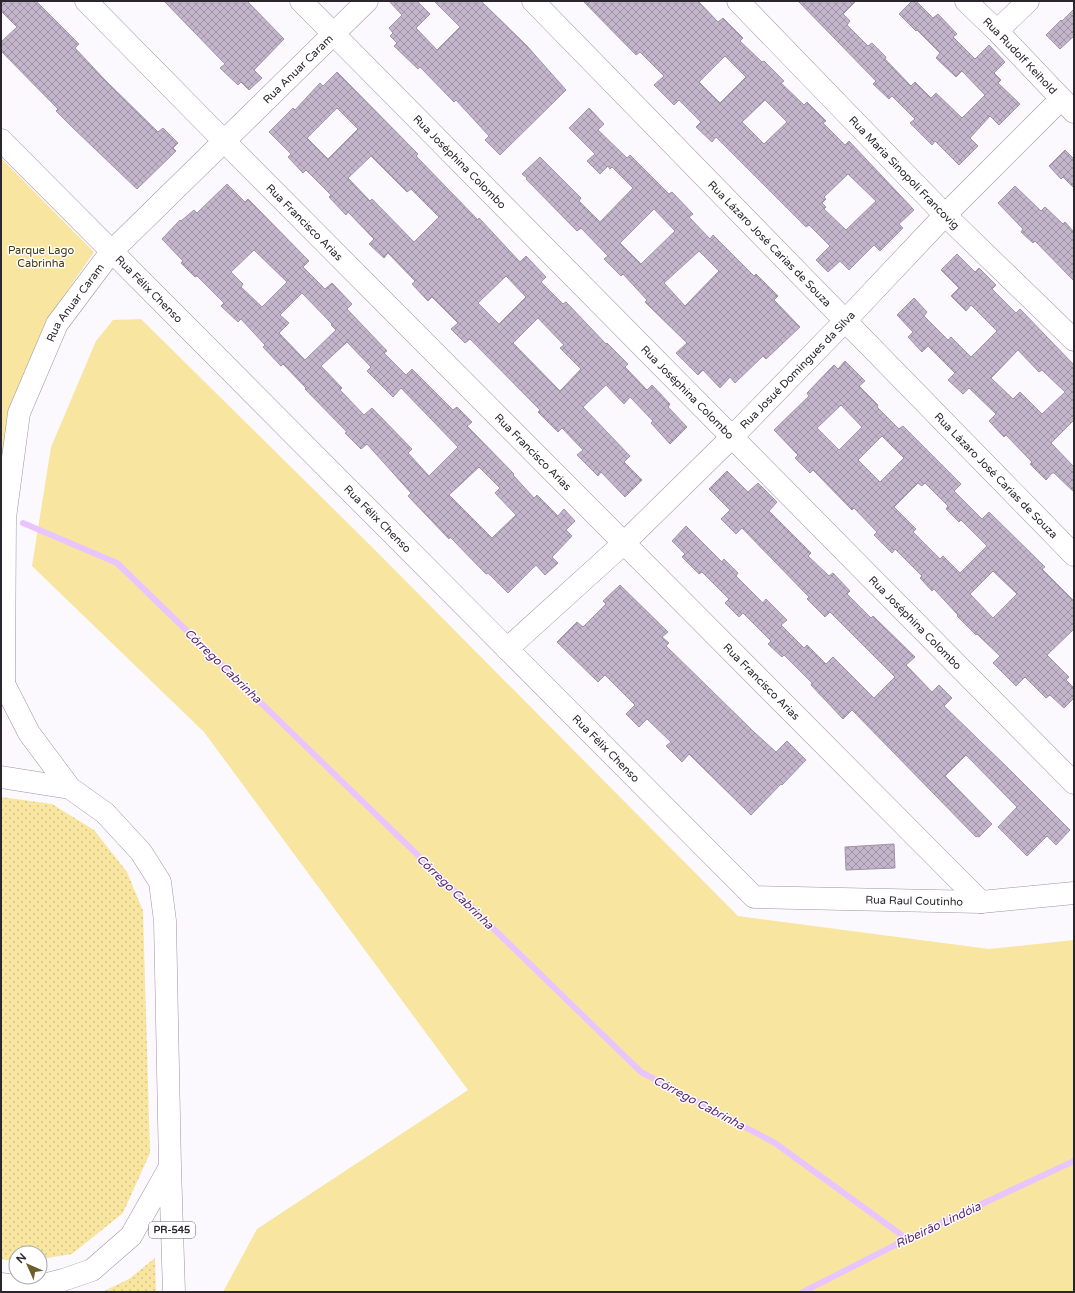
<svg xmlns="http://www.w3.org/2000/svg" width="1075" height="1293" font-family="'Varela Round',sans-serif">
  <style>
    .grass { fill: url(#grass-dots) }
    .green { fill: #f8e5a0 }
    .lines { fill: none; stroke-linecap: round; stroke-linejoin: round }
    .stream { stroke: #e9c5ff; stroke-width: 6 }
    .building { fill: url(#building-cross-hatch); stroke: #9f92a7; fill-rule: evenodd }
    .minor-casing { stroke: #9f92a7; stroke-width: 23 }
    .highway-casing { stroke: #9f92a7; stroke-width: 23 }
    .minor { stroke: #fff; stroke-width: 22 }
    .highway { stroke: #fff; stroke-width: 22 }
    .labels { text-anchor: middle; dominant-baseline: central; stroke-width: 3; stroke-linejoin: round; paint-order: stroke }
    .shield { fill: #fff; stroke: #6b666d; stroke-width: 1 }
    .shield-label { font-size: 10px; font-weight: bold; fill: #2b252e }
    .street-label { font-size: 11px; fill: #2b252e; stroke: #fff }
    .park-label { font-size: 11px; fill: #443a14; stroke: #fff }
    .water-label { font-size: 12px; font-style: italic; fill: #5c2577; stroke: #fff }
  </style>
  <defs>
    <pattern id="grass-dots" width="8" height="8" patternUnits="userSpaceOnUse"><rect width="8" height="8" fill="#f8e5a0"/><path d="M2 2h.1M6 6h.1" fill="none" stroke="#d5c48a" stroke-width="1.8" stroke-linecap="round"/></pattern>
    <pattern id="building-cross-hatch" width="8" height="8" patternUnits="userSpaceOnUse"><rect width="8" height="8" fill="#c3b5cb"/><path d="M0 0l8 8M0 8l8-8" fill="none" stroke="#9f93a5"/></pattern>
  </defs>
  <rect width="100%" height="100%" fill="#fbf9fd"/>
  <path class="grass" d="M 1,797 L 52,804 L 94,830 L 127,872 L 143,911 L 150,1153 L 123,1213 L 72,1254 L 40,1259 L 40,1253 L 16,1253 L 16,1262 L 1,1259 Z
    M 155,1258 L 156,1292 L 102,1292 L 129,1279 Z"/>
  <path class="green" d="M 1,158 L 94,252 L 47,320 L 1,479 Z
    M 141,319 L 373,548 L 738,916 L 989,949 L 1074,940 L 1074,1292 L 223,1292 L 257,1229 L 468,1090 L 204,732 L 32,566 L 51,447 L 96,341 L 113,320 Z"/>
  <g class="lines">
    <path class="stream" d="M 23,523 L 117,563 L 641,1072 L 775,1143 L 907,1239
      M 803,1292 L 907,1239 L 1074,1161"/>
  </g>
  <path class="building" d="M 1,1 L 36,1 L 79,44 L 75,48 L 104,79 L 158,132 L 163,128 L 178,143 L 173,148 L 176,151 L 137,189 L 71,126 L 56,111 L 58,109 L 1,51 L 1,42 L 17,27 L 1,11 Z
    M 164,1 L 247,1 L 284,39 L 254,70 L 262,78 L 249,90 L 241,82 L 238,85 L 220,68 L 225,64 Z
    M 389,1 L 417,1 L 430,14 L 416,28 L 437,50 L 460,27 L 434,1 L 481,1 L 527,46 L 566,90 L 500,155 L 485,140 L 489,136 L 456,100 L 454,102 L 420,67 L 418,69 L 394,46 L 397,43 L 390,36 L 393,33 L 389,28 L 402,15 Z
    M 583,1 L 698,1 L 718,22 L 723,18 L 743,38 L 740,41 L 762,62 L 764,61 L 784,81 L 781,83 L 804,105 L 807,102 L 826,121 L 823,123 L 845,145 L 849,141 L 914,210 L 899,224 L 903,228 L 880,251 L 874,245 L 849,270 L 840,261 L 828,272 L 816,260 L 830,246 L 809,225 L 806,227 L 716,137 L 712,142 L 696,127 L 701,122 L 679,100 L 674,105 L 654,85 L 664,76 L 640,52 L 636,55 ZM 725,56 L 746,77 L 720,103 L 699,82 ZM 765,100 L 787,122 L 764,144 L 742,122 ZM 848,174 L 876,201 L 846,230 L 824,209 L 826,207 L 822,203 L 826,199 L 824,197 Z
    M 798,1 L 856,1 L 843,14 L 850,21 L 847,25 L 868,46 L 872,43 L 886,57 L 885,59 L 911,86 L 915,82 L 931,98 L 936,93 L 962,118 L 985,95 L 962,71 L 956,77 L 936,58 L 940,53 L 917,30 L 916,31 L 899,14 L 912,1 L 916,1 L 933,18 L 938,14 L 957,34 L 953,37 L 975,59 L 989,45 L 1005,62 L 994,73 L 1001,80 L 998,83 L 1020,104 L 999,125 L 990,116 L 970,138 L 978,146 L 959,165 L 935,141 L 932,145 L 910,123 L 915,119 L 892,96 L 889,99 L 873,84 L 876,81 Z
    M 1074,9 L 1074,36 L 1060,49 L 1046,35 L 1061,20 L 1062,21 Z
    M 337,72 L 418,154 L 416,156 L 478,220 L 479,218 L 520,262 L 526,256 L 546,277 L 541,282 L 563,304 L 566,302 L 606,344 L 607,343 L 628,364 L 625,367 L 647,390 L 652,385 L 670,404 L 668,407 L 687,427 L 670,444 L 651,423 L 653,421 L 630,397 L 624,404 L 606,385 L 583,407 L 630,456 L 624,462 L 642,480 L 625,497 L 601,472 L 598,476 L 577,455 L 583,450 L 562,428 L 558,432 L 538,412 L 540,410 L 470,339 L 465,343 L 451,329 L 458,323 L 432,297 L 428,301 L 412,284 L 415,281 L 388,253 L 384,258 L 369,244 L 374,239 L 348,212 L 346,215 L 329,197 L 331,195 L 306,170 L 303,173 L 288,157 L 291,154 L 269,132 L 293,108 L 295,110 L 320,83 L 323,86 ZM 337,108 L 358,129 L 328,159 L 307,138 ZM 371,156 L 407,192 L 411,189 L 439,217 L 414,242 L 372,199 L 370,201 L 348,178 ZM 506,276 L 526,297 L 499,324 L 478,303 ZM 538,318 L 564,345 L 560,348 L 581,369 L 560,391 L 513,343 Z
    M 589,108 L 604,124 L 598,130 L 627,158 L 630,155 L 669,194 L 672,192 L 693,214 L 689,217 L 710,239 L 713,235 L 754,276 L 756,274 L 778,296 L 774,300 L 800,327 L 766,359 L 763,356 L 735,383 L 730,377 L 720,388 L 703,370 L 698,375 L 676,353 L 687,343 L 645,302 L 647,300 L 623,274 L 621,276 L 604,259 L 608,256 L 581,228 L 577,231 L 526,179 L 527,178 L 522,174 L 540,157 L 581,198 L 579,201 L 600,222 L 633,188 L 612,167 L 610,169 L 608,166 L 600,174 L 587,161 L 595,154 L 569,128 ZM 654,209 L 675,231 L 641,264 L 620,243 ZM 699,251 L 719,271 L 685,306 L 664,283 Z
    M 1065,150 L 1074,159 L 1074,188 L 1063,177 L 1061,179 L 1049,166 Z
    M 227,184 L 245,202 L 248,199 L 309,261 L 303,267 L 325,289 L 332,283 L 352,304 L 347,309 L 387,351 L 384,353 L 406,375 L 412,369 L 453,410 L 457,407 L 472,422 L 467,426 L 514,474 L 513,475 L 534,498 L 537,495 L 558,516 L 564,509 L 575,521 L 566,530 L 572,536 L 552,557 L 558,563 L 545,575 L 536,565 L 508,593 L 488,573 L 486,574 L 450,537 L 449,539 L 408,496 L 411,493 L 367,444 L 361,449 L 345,433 L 347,432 L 305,389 L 306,388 L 283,364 L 281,366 L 263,347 L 265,345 L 241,319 L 238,322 L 221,306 L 224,303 L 197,276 L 195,277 L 181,263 L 183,261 L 162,239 L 180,220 L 181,221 L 194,210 L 197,213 ZM 254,250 L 287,282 L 262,307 L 241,287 L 243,284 L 231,272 ZM 302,293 L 332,324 L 331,325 L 336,330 L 305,360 L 279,333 L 289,323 L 280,315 ZM 347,342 L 371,367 L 367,371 L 393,397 L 401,388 L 458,447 L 429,476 L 408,453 L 412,449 L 372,408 L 364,415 L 340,390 L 342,388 L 321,366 ZM 479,467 L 500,488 L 495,493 L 516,515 L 492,538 L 449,495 Z
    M 1015,186 L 1041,211 L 1045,207 L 1063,224 L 1065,222 L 1074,232 L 1074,281 L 1035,241 L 1033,243 L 1021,232 L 1023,229 L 998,203 Z
    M 957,254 L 975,272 L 979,268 L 996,285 L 992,289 L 1016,313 L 1020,309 L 1074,365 L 1074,420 L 1051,443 L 1074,467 L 1074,492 L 1054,473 L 1052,473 L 1046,480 L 1030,464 L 1032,462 L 1006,435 L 1004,437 L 989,421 L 996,414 L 969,388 L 963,394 L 948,380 L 955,373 L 928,346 L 922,352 L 908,337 L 913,332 L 897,315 L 914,298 L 927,312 L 924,316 L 948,340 L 951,337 L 971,357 L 997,331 L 971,305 L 966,311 L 951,296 L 959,288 L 941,270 ZM 1018,350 L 1039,372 L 1042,370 L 1065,392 L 1042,414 L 1020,392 L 1013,399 L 991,378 Z
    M 845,361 L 865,381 L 859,386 L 878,405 L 877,407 L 899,429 L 903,426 L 961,484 L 954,491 L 982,519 L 989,512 L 1045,567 L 1042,569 L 1074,601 L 1074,629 L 1047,655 L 1069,677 L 1066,680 L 1074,688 L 1074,698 L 1064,708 L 1050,695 L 1046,698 L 1025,677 L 1016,686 L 993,663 L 1000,656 L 977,634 L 976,635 L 957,616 L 958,615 L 934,589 L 932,591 L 920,578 L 922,576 L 895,549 L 892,553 L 874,535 L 877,532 L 854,508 L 852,510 L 813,470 L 810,473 L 795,458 L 798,455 L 774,430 L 809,396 L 807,393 L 834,365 L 838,369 ZM 841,405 L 862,427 L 839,450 L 817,428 ZM 882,436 L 904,458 L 880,482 L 858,460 ZM 918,483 L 922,486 L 925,483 L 948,506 L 946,509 L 959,522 L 961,520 L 987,546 L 960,573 L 943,556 L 940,559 L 913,532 L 916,529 L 894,507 ZM 993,571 L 1017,594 L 993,618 L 970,594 Z
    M 727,471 L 748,492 L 758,483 L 777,502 L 769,511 L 811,553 L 808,556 L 829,576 L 833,573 L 850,591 L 847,594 L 871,618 L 873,616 L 915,657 L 906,665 L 932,692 L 939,685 L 952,698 L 944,706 L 1012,772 L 1070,830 L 1056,845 L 1047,836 L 1027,856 L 998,827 L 1017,807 L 966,755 L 945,776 L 992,824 L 979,837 L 977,836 L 976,837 L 852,710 L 843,719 L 811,685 L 812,683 L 784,655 L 782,657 L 768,644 L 771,641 L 743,613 L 739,617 L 725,603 L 729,599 L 702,572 L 699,574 L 682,557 L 685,554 L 672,541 L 686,526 L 722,562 L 724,559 L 738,573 L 736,576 L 763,603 L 766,599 L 787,620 L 781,625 L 804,648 L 807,645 L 826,664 L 833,657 L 874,698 L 895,677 L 830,612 L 825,617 L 807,599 L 809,597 L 742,528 L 736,534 L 721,519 L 730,510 L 709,489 Z
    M 620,585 L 668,632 L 662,637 L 669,643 L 666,646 L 754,732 L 776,752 L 787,741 L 806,760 L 782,785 L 781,784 L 751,815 L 689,754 L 682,762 L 666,746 L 671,742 L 647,719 L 639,727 L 626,714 L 635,705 L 605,675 L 598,682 L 557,642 L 577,622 L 583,627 L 606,604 L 603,601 Z
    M 894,844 L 895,868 L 846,870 L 845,847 Z"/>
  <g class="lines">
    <g class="minor-casing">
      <g id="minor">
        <path id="s1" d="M 86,1 L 224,141 L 981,902"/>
        <path id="s2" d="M 301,1 L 1074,783"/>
        <path id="s3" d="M 533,1 L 1074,555"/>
        <path id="s4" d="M 738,1 L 945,215 L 1074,340"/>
        <path id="s5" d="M 966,1 L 997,31 L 1074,112"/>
        <path d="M 997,31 L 1028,1"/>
        <path id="s6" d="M 1,140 L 754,897 L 981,902 L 1074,893"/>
        <path id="s7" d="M 507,649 L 624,543 L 732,437 L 845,321 L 945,215 L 1061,99"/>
        <path d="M 4,684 L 29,733 L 70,788"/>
        <path id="s8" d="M 1,690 L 4,684 L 5,518 L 19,413 L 57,324 L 111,252 L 367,1"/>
      </g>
    </g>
    <g class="highway-casing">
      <path id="highway" d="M 1,777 L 70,788 L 105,813 L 141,852 L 160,882 L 165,921 L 170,1167 L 131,1236 L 92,1270 L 63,1280 L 31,1288 L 1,1284
        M 170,1167 L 174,1292"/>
    </g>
    <use href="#minor" class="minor"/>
    <use href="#highway" class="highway"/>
  </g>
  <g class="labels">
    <rect class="shield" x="149" y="1222" width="46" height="16" rx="3"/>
    <g class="shield-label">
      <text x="172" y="1230">PR-545</text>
    </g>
    <g class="street-label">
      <text stroke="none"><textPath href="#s5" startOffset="77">Rua Rudolf Keihold</textPath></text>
      <text stroke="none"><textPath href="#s8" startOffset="727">Rua Anuar Caram</textPath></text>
      <text stroke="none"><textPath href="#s2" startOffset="226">Rua Joséphina Colombo</textPath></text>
      <text stroke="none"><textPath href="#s4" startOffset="239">Rua Maria Sinopoli Francovig</textPath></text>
      <text stroke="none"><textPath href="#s1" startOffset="311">Rua Francisco Arias</textPath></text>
      <text stroke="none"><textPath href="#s3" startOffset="339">Rua Lázaro José Carias de Souza</textPath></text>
      <text stroke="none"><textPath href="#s6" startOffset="210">Rua Félix Chenso</textPath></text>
      <text stroke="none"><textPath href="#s8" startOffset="403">Rua Anuar Caram</textPath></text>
      <text stroke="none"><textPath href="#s7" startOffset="403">Rua Josué Domingues da Silva</textPath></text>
      <text stroke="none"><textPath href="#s2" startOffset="550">Rua Joséphina Colombo</textPath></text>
      <text stroke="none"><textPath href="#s1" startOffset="635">Rua Francisco Arias</textPath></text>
      <text stroke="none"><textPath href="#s3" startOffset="663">Rua Lázaro José Carias de Souza</textPath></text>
      <text stroke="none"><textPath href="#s6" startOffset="534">Rua Félix Chenso</textPath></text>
      <text stroke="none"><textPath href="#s2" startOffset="874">Rua Joséphina Colombo</textPath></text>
      <text stroke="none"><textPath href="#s1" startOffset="959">Rua Francisco Arias</textPath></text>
      <text stroke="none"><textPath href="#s6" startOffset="858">Rua Félix Chenso</textPath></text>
      <text stroke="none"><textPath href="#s6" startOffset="1228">Rua Raul Coutinho</textPath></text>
    </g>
    <g class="park-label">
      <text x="41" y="250">Parque Lago<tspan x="41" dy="13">Cabrinha</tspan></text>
    </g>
    <g class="water-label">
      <text transform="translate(223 666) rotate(44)">Córrego Cabrinha</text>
      <text transform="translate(455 892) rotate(44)">Córrego Cabrinha</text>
      <text transform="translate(699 1103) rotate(28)">Córrego Cabrinha</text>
      <text transform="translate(938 1225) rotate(-25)">Ribeirão Lindóia</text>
    </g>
  </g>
  <rect width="1075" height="1293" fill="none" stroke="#2b252e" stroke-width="4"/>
  <g transform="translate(28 1265) rotate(315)"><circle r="19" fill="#ffffff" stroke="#aaa8ab"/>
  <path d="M0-3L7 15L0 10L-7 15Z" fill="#6c5e2b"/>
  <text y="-6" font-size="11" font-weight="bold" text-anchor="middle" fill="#2b252e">N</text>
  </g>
</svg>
